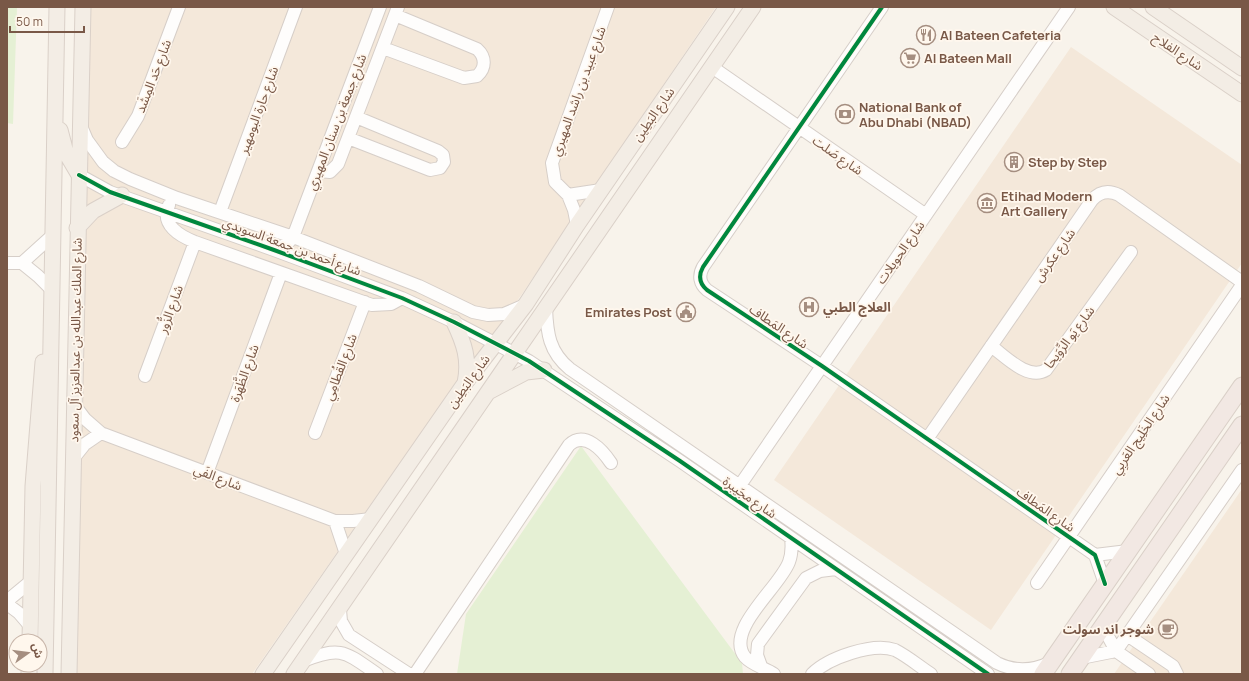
<svg xmlns="http://www.w3.org/2000/svg" width="1249" height="681" font-family="Manrope,'Noto Sans Arabic',sans-serif">
  <style>
    .residential { fill: #f4e8da }
    .green { fill: #e5f0d4 }
    .lines { fill: none; stroke-linecap: round; stroke-linejoin: round }
    .minor-casing { stroke: #d6cec8; stroke-width: 14 }
    .major-casing { stroke: #dad0c8; stroke-width: 17 }
    .highway-casing { stroke: #dad0c8; stroke-width: 19 }
    .minor { stroke: #fefdfc; stroke-width: 12 }
    .major { stroke: #f3ede5; stroke-width: 15 }
    .highway { stroke: #f2e8e3; stroke-width: 17 }
    .cycleway-casing { stroke: #fff7ed; stroke-width: 6 }
    .cycleway { stroke: #00873e; stroke-width: 4 }
    .labels { text-anchor: middle; dominant-baseline: central; stroke-width: 3.5; stroke-linejoin: round; paint-order: stroke }
    .poi-label { font-size: 13px; font-weight: bold; fill: #795847; stroke: #fff7ed; text-anchor: start }
    .street-label { font-size: 13px; fill: #795847; stroke: #fff7ed }
  </style>
  <rect width="100%" height="100%" fill="#f8f3eb"/>
  <path class="residential" d="M 88,7 L 716,7 L 522,294 L 375,498 L 252,674 L 74,674 Z
    M 1071,47 L 1242,165 L 1242,263 L 991,630 L 774,480 Z
    M 1242,489 L 1242,674 L 1114,674 Z"/>
  <path class="green" d="M 7,7 L 17,7 L 13,124 L 7,123 Z
    M 581,446 L 742,663 L 743,674 L 457,674 L 466,614 Z"/>
  <g class="lines">
    <g class="minor-casing">
      <path id="minor" d="M 882,7 L 703,267 C 698,276 700,284 707,290 L 822,366 L 1095,555 L 1105,584
        M 383,48 L 464,78 L 477,76 C 486,68 486,57 477,49 L 395,15
        M 712,67 L 926,215
        M 81,126 L 87,140 L 103,162 L 114,171 L 130,179 L 177,198 L 293,237 L 419,286 L 473,312 L 488,315 L 504,314 L 525,305
        M 348,138 L 430,170 L 440,168 L 444,162 L 443,155 L 438,151 L 356,117
        M 122,142 L 138,116 L 179,7
        M 318,171 L 330,172 L 338,164 L 398,7
        M 79,175 L 110,192 L 274,250 L 402,298 L 454,322 L 529,361 L 680,461 L 988,674
        M 568,195 L 601,190
        M 169,205 C 160,225 180,236 195,242 L 372,305 L 391,304 L 402,298
        M 220,212 L 296,7
        M 577,225 L 574,210 L 568,195 L 555,182 L 552,163 L 608,7
        M 274,250 L 287,244 L 293,237 L 380,7
        M 7,263 L 22,263 L 38,276 L 53,291
        M 22,263 L 53,235
        M 546,308 C 547,333 549,352 570,369 L 997,663 C 1015,672 1033,671 1051,662
        M 991,346 C 1005,356 1028,381 1046,370 L 1131,252
        M 145,376 L 195,242
        M 73,403 L 85,419 L 101,433 L 335,521 L 353,521 L 371,519
        M 315,433 L 365,302
        M 927,439 L 1092,200 C 1100,191 1109,190 1119,195 L 1242,282
        M 73,459 L 85,444 L 101,433
        M 207,473 L 281,273
        M 736,491 L 1069,7
        M 335,521 L 346,554
        M 1095,555 L 1128,551
        M 1037,583 L 1242,285
        M 7,601 L 30,582
        M 7,604 L 19,613 L 31,627
        M 340,610 L 341,621 L 349,635 L 409,674
        M 1103,627 L 1116,651 L 1149,674
        M 1127,635 L 1173,666 L 1177,674
        M 1116,651 L 1242,470
        M 1081,658 L 1116,651
        M 303,661 C 341,646 344,651 377,674
        M 761,666 L 757,655 L 758,644 L 806,578 L 820,571 L 836,569
        M 415,674 L 569,445 C 585,430 603,451 611,463
        M 774,674 C 765,668 752,665 745,657 C 724,630 780,587 789,562 C 792,554 792,546 791,538
        M 812,674 C 828,658 873,642 895,650 C 907,656 919,666 931,674"/>
    </g>
    <g class="major-casing">
      <path id="major" d="M 1114,7 L 1242,94
        M 1153,7 L 1242,68
        M 60,130 L 66,153 L 79,175
        M 77,228 L 93,211 L 122,195
        M 454,322 C 464,343 470,360 465,383
        M 490,391 L 526,372 L 544,370
        M 30,641 L 33,486 L 43,362
        M 29,674 L 29,665
        M 45,674 L 57,7
        M 69,674 L 83,7
        M 263,674 L 465,383 L 526,304 L 577,225 L 727,7
        M 294,674 L 753,7"/>
    </g>
    <g class="highway-casing">
      <path id="highway" d="M 1043,674 L 1242,386
        M 1070,674 L 1242,425"/>
    </g>
    <use href="#minor" class="minor"/>
    <use href="#major" class="major"/>
    <use href="#highway" class="highway"/>
    <g class="cycleway-casing">
      <path id="cycleway" d="M 882,7 L 703,267 C 698,276 700,284 707,290 L 822,366 L 1095,555 L 1105,584
        M 79,175 L 110,192 L 274,250 L 402,298 L 454,322 L 529,361 L 680,461 L 988,674"/>
    </g>
    <use href="#cycleway" class="cycleway"/>
  </g>
  <defs>
    <g id="restaurant-ring" transform="scale(1)"><circle r="9.5" fill="#fff7ed" stroke="#a58e80" stroke-width="1.5"/><path d="M-5-6h1v4h1v-4h1v4h1v-4h1v5L-1.5 .5V6h-2V.5L-5-1ZM5-6V6H3V1.5H1.5Q1.5-4 5-6Z" fill="#a58e80"/></g>
    <g id="supermarket-ring" transform="scale(1)"><circle r="9.5" fill="#fff7ed" stroke="#a58e80" stroke-width="1.5"/><path d="M-6-5.5h2.5l.6 2H6L4.5 2H-2.5L-4.4-4H-6ZM-1.5 3.2a1.3 1.3 0 1 0 .1 0ZM3 3.2a1.3 1.3 0 1 0 .1 0Z" fill="#a58e80"/></g>
    <g id="bank-ring" transform="scale(1)"><circle r="9.5" fill="#fff7ed" stroke="#a58e80" stroke-width="1.5"/><path d="M-6-4H6V4H-6ZM0-2.3a2.3 2.3 0 1 0 0 4.6a2.3 2.3 0 1 0 0-4.6Z" fill="#a58e80"/></g>
    <g id="building-ring" transform="scale(1)"><circle r="9.5" fill="#fff7ed" stroke="#a58e80" stroke-width="1.5"/><path d="M-4-6H4V6H1V3H-1V6H-4ZM-2.5-4.3h1.7v1.8h-1.7ZM.8-4.3h1.7v1.8H.8ZM-2.5-1h1.7V.8h-1.7ZM.8-1h1.7V.8H.8Z" fill="#a58e80"/></g>
    <g id="museum-ring" transform="scale(1)"><circle r="9.5" fill="#fff7ed" stroke="#a58e80" stroke-width="1.5"/><path d="M0-6L6-3V-2H-6V-3ZM-5-1h2V3h-2ZM-1-1h2V3h-2ZM3-1h2V3H3ZM-6 4H6V6H-6Z" fill="#a58e80"/></g>
    <g id="hospital-ring" transform="scale(1)"><circle r="9.5" fill="#fff7ed" stroke="#a58e80" stroke-width="1.5"/><path d="M-5-5h3v3.5h4V-5h3V5h-3V1.5h-4V5h-3Z" fill="#a58e80"/></g>
    <g id="civic-ring" transform="scale(1)"><circle r="9.5" fill="#fff7ed" stroke="#a58e80" stroke-width="1.5"/><path d="M-.6-6.5H3V-4.5H.6V-3L4-1V1h2V6H-6V1h2V-1L-.6-3ZM-1.2 2.5V6h2.4V2.5Z" fill="#a58e80"/></g>
    <g id="cafe-ring" transform="scale(1)"><circle r="9.5" fill="#fff7ed" stroke="#a58e80" stroke-width="1.5"/><path d="M-5.5-4.5H6V0H3Q3 3.5 0 3.5H-2.5Q-5.5 3.5-5.5 0ZM3-3.2v2h1.7v-2ZM-6 4.5H4V6H-6Z" fill="#a58e80"/></g>
  </defs>
  <g fill-rule="evenodd">
    <use href="#restaurant-ring" x="926" y="35"/>
    <use href="#supermarket-ring" x="910" y="58"/>
    <use href="#bank-ring" x="845" y="114"/>
    <use href="#building-ring" x="1014" y="162"/>
    <use href="#museum-ring" x="987" y="203"/>
    <use href="#hospital-ring" x="809" y="307"/>
    <use href="#civic-ring" x="686" y="312"/>
    <use href="#cafe-ring" x="1168" y="629"/>
  </g>
  <g class="labels">
    <g class="poi-label">
      <text x="940" y="35">Al Bateen Cafeteria</text>
      <text x="924" y="58">Al Bateen Mall</text>
      <text x="859" y="107">National Bank of<tspan x="859" dy="15">Abu Dhabi (NBAD)</tspan></text>
      <text x="1028" y="162">Step by Step</text>
      <text x="1001" y="196">Etihad Modern<tspan x="1001" dy="15">Art Gallery</tspan></text>
      <text x="823" y="307">العلاج الطبي</text>
      <text x="672" y="312" text-anchor="end">Emirates Post</text>
      <text x="1154" y="629" text-anchor="end">شوجر اند سولت</text>
    </g>
    <g class="street-label">
      <text transform="translate(1178 51) rotate(34)">شارع الفلاح</text>
      <text transform="translate(153 76) rotate(-69)">شارع حَد المِشَد</text>
      <text transform="translate(578 91) rotate(-70)">شارع عبيد بن راشد المهيري</text>
      <text transform="translate(258 110) rotate(-70)">شارع حارة البومهير</text>
      <text transform="translate(653 114) rotate(-55)">شارع البَطِين</text>
      <text transform="translate(336 122) rotate(-69)">شارع جمعة بن سنان المهيري</text>
      <text transform="translate(838 155) rotate(35)">شارع صَلت</text>
      <text transform="translate(292 246) rotate(20)">شارع أحمد بن جمعة السويدي</text>
      <text transform="translate(900 252) rotate(-55)">شارع الحويلات</text>
      <text transform="translate(1054 255) rotate(-55)">شارع عكرش</text>
      <text transform="translate(170 309) rotate(-70)">شارع الزُّور</text>
      <text transform="translate(779 326) rotate(34)">شارع المَطاف</text>
      <text transform="translate(1069 337) rotate(-53)">شارع يَو الرِّوَيحا</text>
      <text transform="translate(75 340) rotate(-89)">شارع الملك عبدالله بن عبدالعزيز آل سعود</text>
      <text transform="translate(340 367) rotate(-69)">شارع القُطامِي</text>
      <text transform="translate(244 373) rotate(-70)">شارع الظَّهَرة</text>
      <text transform="translate(468 381) rotate(-54)">شارع البَطِين</text>
      <text transform="translate(1140 434) rotate(-56)">شارع الخَلِيج العَربِي</text>
      <text transform="translate(218 477) rotate(21)">شارع الفَي</text>
      <text transform="translate(750 497) rotate(35)">شارع مجَيبرة</text>
      <text transform="translate(1046 509) rotate(35)">شارع المَطاف</text>
    </g>
  </g>
  <rect width="1249" height="681" fill="none" stroke="#795847" stroke-width="16"/>
  <g transform="translate(28 653) rotate(76)"><circle r="19" fill="#fff7ed" stroke="#c9b7ab"/>
  <path d="M0-3L7 15L0 10L-7 15Z" fill="#a58e80"/>
  <text y="-6" font-size="11" font-weight="bold" text-anchor="middle" fill="#795847">ش</text>
  </g>
  <path d="M10 26v6h74v-6" fill="none" stroke="#795847" stroke-width="2"/>
  <text x="16" y="26" font-size="12" fill="#795847" stroke="#fff7ed" stroke-width="3" paint-order="stroke">50 m</text>
</svg>
